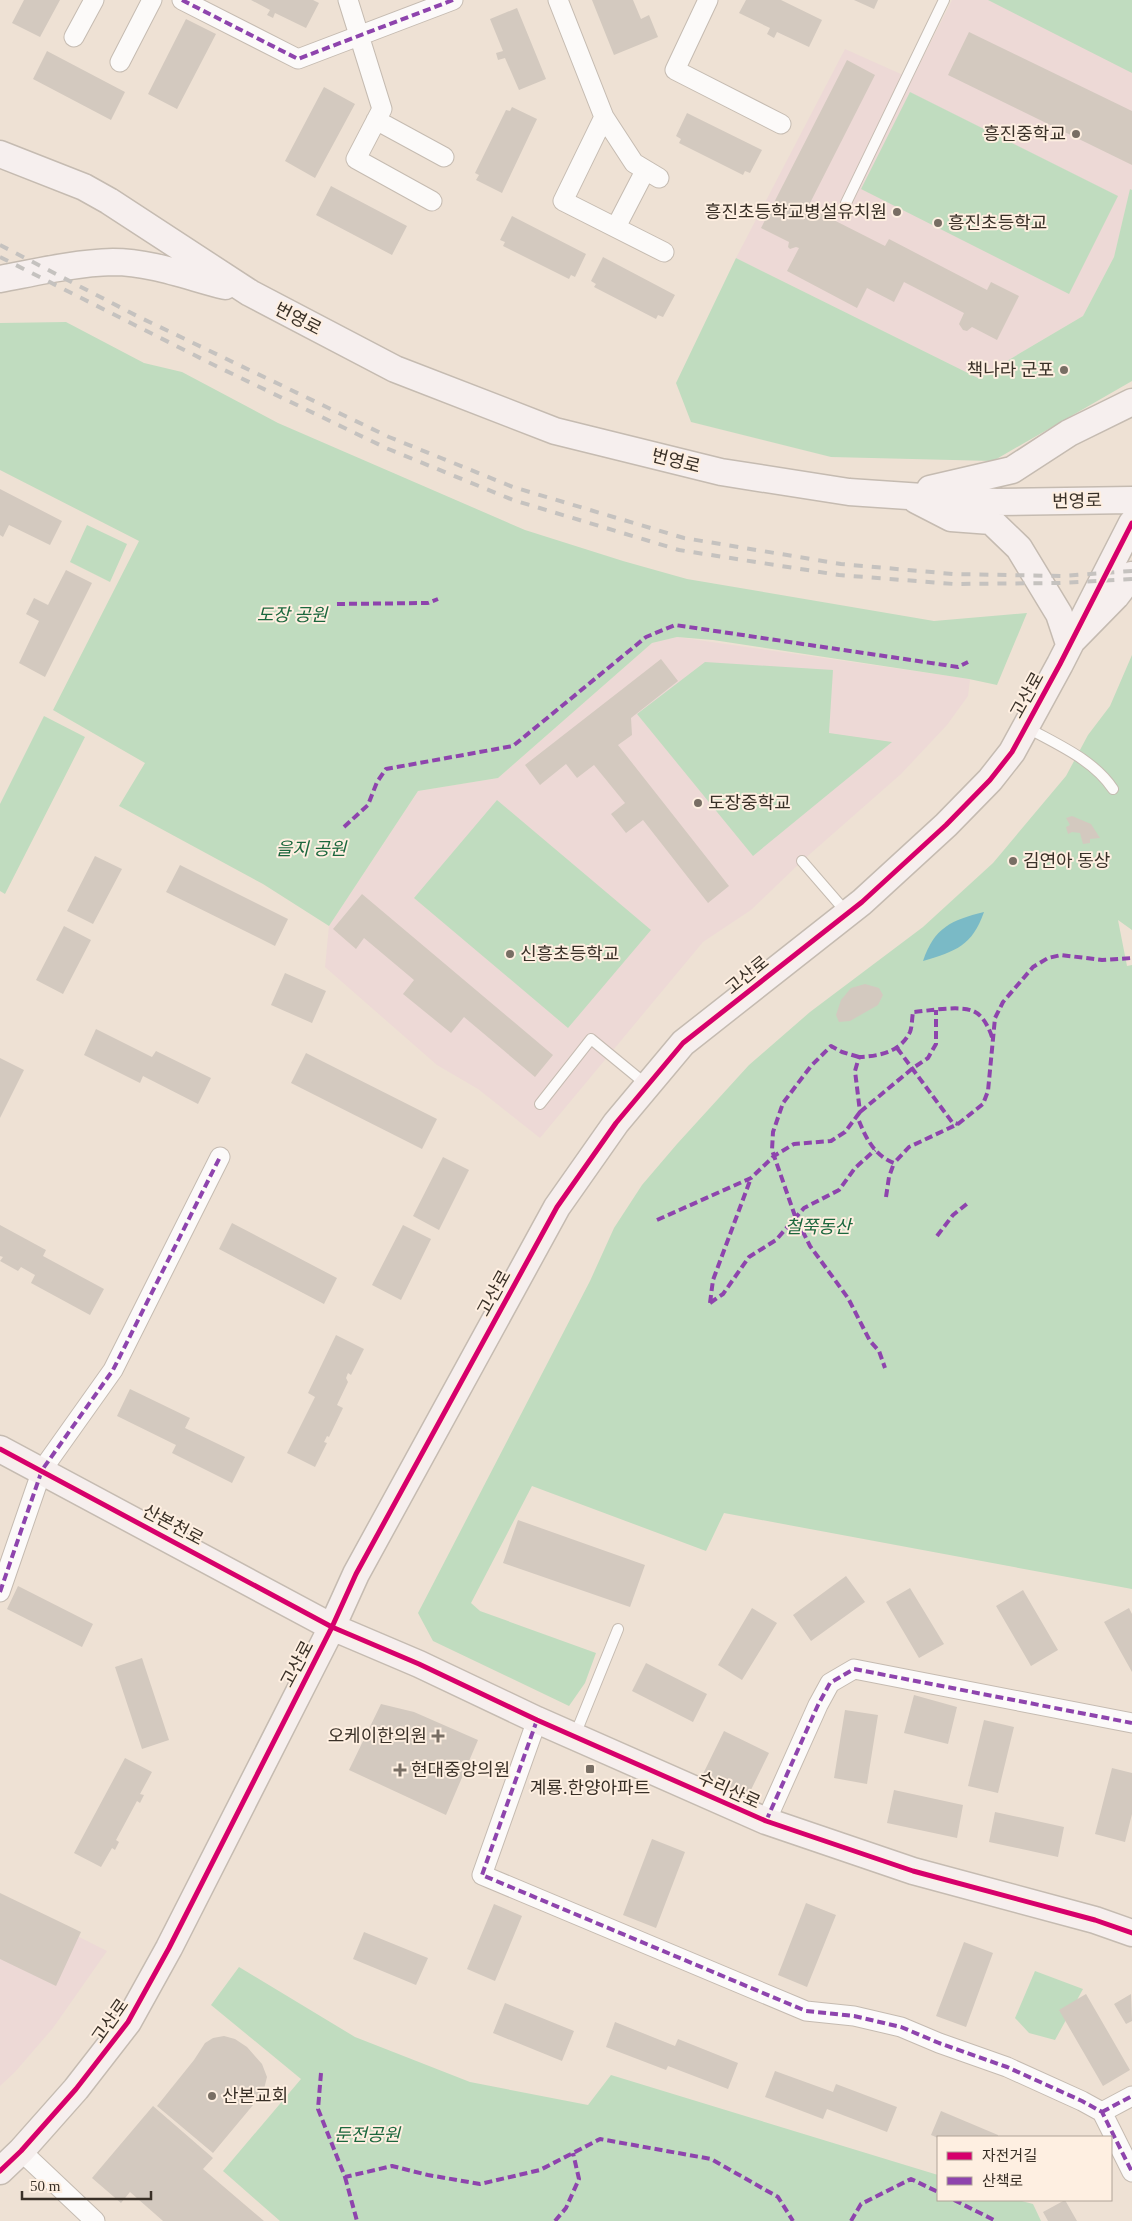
<svg xmlns="http://www.w3.org/2000/svg" width="1132" height="2221" font-family="'Times New Roman','Noto Sans KR',serif">
  <style>
    .education { fill: #edd9d6 }
    .green { fill: #c0dcbf }
    .water { fill: #7abac6 }
    .building { fill: #d3c9bf }
    .lines { fill: none; stroke-linecap: round; stroke-linejoin: round }
    .lane-casing { stroke: #c5bbb1; stroke-width: 12 }
    .street-casing { stroke: #c5bbb1; stroke-width: 21 }
    .secondary-casing { stroke: #c5bbb1; stroke-width: 29 }
    .lane { stroke: #fcfaf9; stroke-width: 10 }
    .street { stroke: #fcfaf9; stroke-width: 19 }
    .secondary { stroke: #f6efee; stroke-width: 26 }
    .rail { stroke: #c5c2bf; stroke-width: 4; stroke-dasharray: 9 9; stroke-linecap: butt }
    .quiet { stroke: #8e44ad; stroke-width: 4; stroke-dasharray: 8 4; stroke-linecap: butt }
    .cycleway-casing { stroke: #feefe1; stroke-width: 8 }
    .cycleway { stroke: #d6006c; stroke-width: 5 }
    .poi-dot { fill: #786e64; stroke: #feefe1; stroke-width: 2 }
    .labels { text-anchor: middle; dominant-baseline: central; stroke-width: 4; stroke-linejoin: round; paint-order: stroke }
    .poi-label { font-size: 18px; fill: #393027; stroke: #feefe1; text-anchor: start }
    .street-label { font-size: 18px; fill: #393027; stroke: #feefe1 }
    .park-label { font-size: 18px; font-style: italic; fill: #1b673d; stroke: #feefe1 }
  </style>
  <rect width="100%" height="100%" fill="#eee1d4"/>
  <path class="education" d="M 952,0 L 1132,0 L 1132,190 L 1130,190 L 1114,257 L 1083,316 L 978,378 L 736,258 L 845,49 L 912,79 Z
    M 677,637 L 970,679 L 968,696 L 947,725 L 901,774 L 802,861 L 751,910 L 703,942 L 540,1138 L 478,1089 L 437,1065 L 325,967 L 329,926 L 418,791 L 498,778 L 652,643 Z
    M 0,1897 L 107,1951 L 53,2028 L 15,2072 L 0,2086 Z"/>
  <path class="green" d="M 988,0 L 1132,0 L 1132,73 Z
    M 910,92 L 1118,196 L 1069,294 L 861,189 Z
    M 1130,189 L 1132,190 L 1132,381 L 993,461 L 831,457 L 691,422 L 676,383 L 736,258 L 978,378 L 1083,316 L 1114,257 Z
    M 66,322 L 144,363 L 182,372 L 278,423 L 525,530 L 623,561 L 687,579 L 934,621 L 1027,613 L 997,685 L 969,679 L 713,640 L 677,637 L 652,643 L 498,778 L 418,791 L 329,926 L 263,884 L 119,806 L 145,763 L 53,710 L 139,541 L 0,470 L 0,323 Z
    M 87,525 L 127,544 L 110,582 L 70,562 Z
    M 1132,655 L 1132,930 L 1118,920 L 1127,966 L 1132,965 L 1132,1589 L 724,1513 L 706,1551 L 532,1486 L 471,1603 L 480,1611 L 596,1653 L 585,1683 L 569,1706 L 433,1641 L 418,1613 L 590,1281 L 614,1228 L 642,1185 L 677,1144 L 749,1065 L 810,1012 L 923,927 L 993,863 L 1066,776 L 1088,735 L 1110,706 Z
    M 705,662 L 833,670 L 829,733 L 892,742 L 753,856 L 637,714 Z
    M 44,716 L 85,737 L 5,894 L 0,891 L 0,804 Z
    M 497,800 L 651,930 L 568,1028 L 414,898 Z
    M 239,1967 L 355,2037 L 470,2082 L 588,2105 L 611,2075 L 938,2175 L 938,2200 L 1018,2200 L 1033,2204 L 1041,2221 L 280,2221 L 223,2171 L 301,2079 L 211,2005 Z
    M 1035,1971 L 1083,1989 L 1055,2040 L 1029,2033 L 1015,2018 Z"/>
  <path class="water" d="M 984,912 C 972,946 956,951 923,961 C 934,928 951,920 984,912 Z"/>
  <path class="building" d="M 24,0 L 60,0 L 40,37 L 12,23 Z
    M 251,0 L 313,0 L 319,3 L 306,28 L 275,13 L 273,18 L 267,15 L 270,10 Z
    M 592,0 L 633,0 L 641,19 L 649,15 L 658,37 L 614,55 Z
    M 746,0 L 781,0 L 822,20 L 809,47 L 777,32 L 774,38 L 767,34 L 770,28 L 739,13 Z
    M 854,0 L 878,0 L 874,9 Z
    M 517,8 L 546,79 L 519,90 L 505,58 L 498,60 L 496,53 L 503,51 L 490,19 Z
    M 186,19 L 216,34 L 177,109 L 148,94 Z
    M 969,32 L 1132,111 L 1132,165 L 948,75 Z
    M 47,51 L 125,92 L 111,120 L 33,79 Z
    M 847,60 L 875,75 L 808,207 L 885,246 L 889,239 L 987,290 L 991,282 L 1019,296 L 997,340 L 972,327 L 967,331 L 963,330 L 959,324 L 964,313 L 904,282 L 894,302 L 867,288 L 857,308 L 787,271 L 799,248 L 796,247 L 790,249 L 788,247 L 789,242 L 761,228 Z
    M 324,87 L 355,104 L 315,178 L 285,161 Z
    M 512,107 L 537,119 L 502,193 L 476,180 L 479,175 L 475,173 L 506,110 L 510,111 Z
    M 687,113 L 762,150 L 750,173 L 745,171 L 743,175 L 679,143 L 681,139 L 676,136 Z
    M 331,186 L 407,226 L 392,255 L 316,215 Z
    M 512,216 L 586,254 L 575,277 L 571,275 L 569,279 L 503,246 L 505,242 L 500,240 Z
    M 603,257 L 675,295 L 663,317 L 658,315 L 656,319 L 594,287 L 596,284 L 591,281 Z
    M 0,489 L 62,521 L 50,545 L 9,525 L 3,537 L 0,535 Z
    M 66,570 L 92,583 L 45,677 L 19,663 L 39,621 L 26,614 L 34,598 L 48,605 Z
    M 661,659 L 678,681 L 631,718 L 632,735 L 618,745 L 729,886 L 708,903 L 643,820 L 626,833 L 611,814 L 625,803 L 594,765 L 577,778 L 566,764 L 540,785 L 525,765 Z
    M 1072,816 L 1091,824 L 1100,838 L 1090,839 L 1090,843 L 1083,844 L 1080,833 L 1072,832 L 1068,834 L 1066,827 L 1070,825 L 1066,818 Z
    M 95,856 L 122,869 L 93,924 L 67,911 Z
    M 180,865 L 288,919 L 275,946 L 166,892 Z
    M 362,894 L 553,1055 L 535,1077 L 464,1017 L 451,1033 L 403,994 L 414,980 L 364,938 L 356,949 L 333,929 Z
    M 64,926 L 91,940 L 63,994 L 36,980 Z
    M 285,973 L 326,991 L 312,1023 L 271,1005 Z
    M 865,984 L 879,988 L 883,995 L 878,1005 L 850,1021 L 839,1022 L 836,1015 L 841,1000 L 851,988 Z
    M 96,1029 L 152,1057 L 156,1051 L 211,1078 L 198,1104 L 143,1076 L 140,1083 L 84,1055 Z
    M 306,1053 L 437,1119 L 422,1149 L 291,1083 Z
    M 0,1058 L 24,1070 L 0,1118 Z
    M 443,1157 L 469,1170 L 439,1230 L 413,1216 Z
    M 232,1223 L 337,1278 L 324,1304 L 219,1249 Z
    M 0,1225 L 46,1250 L 43,1256 L 104,1289 L 90,1315 L 31,1283 L 35,1275 L 21,1267 L 18,1271 L 0,1261 L 3,1257 L 0,1256 Z
    M 403,1225 L 431,1239 L 401,1300 L 372,1285 Z
    M 336,1335 L 364,1349 L 351,1375 L 348,1373 L 346,1378 L 348,1382 L 337,1405 L 343,1408 L 329,1437 L 327,1436 L 324,1442 L 327,1443 L 315,1467 L 287,1453 L 315,1397 L 308,1393 Z
    M 130,1389 L 190,1418 L 185,1428 L 245,1457 L 232,1483 L 172,1453 L 176,1445 L 117,1416 Z
    M 518,1520 L 645,1565 L 630,1607 L 503,1563 Z
    M 846,1576 L 865,1602 L 811,1641 L 793,1615 Z
    M 18,1586 L 93,1624 L 82,1647 L 7,1609 Z
    M 910,1588 L 944,1644 L 919,1658 L 886,1602 Z
    M 1023,1590 L 1058,1650 L 1031,1666 L 996,1606 Z
    M 752,1608 L 777,1623 L 742,1680 L 718,1665 Z
    M 1129,1608 L 1132,1614 L 1132,1672 L 1104,1622 Z
    M 142,1658 L 169,1740 L 142,1749 L 115,1667 Z
    M 646,1663 L 707,1694 L 693,1722 L 632,1691 Z
    M 914,1695 L 957,1707 L 948,1744 L 904,1733 Z
    M 381,1704 L 414,1712 L 478,1740 L 446,1815 L 349,1770 Z
    M 845,1710 L 878,1715 L 867,1784 L 834,1778 Z
    M 984,1720 L 1014,1727 L 998,1793 L 968,1786 Z
    M 724,1731 L 769,1753 L 748,1796 L 703,1774 Z
    M 125,1758 L 152,1772 L 140,1794 L 144,1795 L 140,1803 L 137,1801 L 116,1840 L 119,1842 L 115,1850 L 112,1848 L 101,1867 L 74,1853 Z
    M 1112,1768 L 1132,1773 L 1132,1814 L 1125,1842 L 1095,1834 Z
    M 894,1790 L 963,1805 L 957,1838 L 887,1823 Z
    M 995,1812 L 1064,1827 L 1058,1857 L 989,1842 Z
    M 652,1839 L 685,1852 L 656,1928 L 623,1915 Z
    M 0,1893 L 81,1932 L 56,1986 L 0,1959 Z
    M 806,1903 L 836,1915 L 807,1987 L 778,1975 Z
    M 494,1904 L 522,1916 L 495,1981 L 467,1969 Z
    M 364,1932 L 428,1958 L 416,1985 L 353,1959 Z
    M 964,1942 L 993,1953 L 966,2027 L 936,2016 Z
    M 1086,1994 L 1130,2070 L 1103,2086 L 1059,2010 Z
    M 1131,1994 L 1132,2021 L 1126,2024 L 1114,2004 Z
    M 505,2003 L 574,2031 L 562,2061 L 493,2033 Z
    M 615,2022 L 675,2046 L 678,2039 L 738,2063 L 728,2089 L 668,2066 L 666,2070 L 606,2047 Z
    M 224,2036 L 235,2039 L 247,2047 L 262,2064 L 267,2077 L 263,2093 L 213,2153 L 157,2106 L 194,2060 L 205,2043 L 213,2038 Z
    M 775,2071 L 833,2092 L 836,2084 L 897,2107 L 887,2132 L 827,2109 L 823,2119 L 765,2097 Z
    M 153,2106 L 213,2158 L 203,2169 L 264,2221 L 163,2221 L 130,2192 L 121,2203 L 92,2178 Z
    M 941,2111 L 998,2135 L 998,2137 L 938,2138 L 931,2135 Z
    M 1065,2200 L 1077,2221 L 1048,2221 L 1043,2212 Z"/>
  <g class="lines">
    <g class="lane-casing">
      <path id="lane" d="M 846,203 L 944,0
        M 1026,727 C 1056,744 1093,759 1113,789
        M 802,861 L 847,913
        M 540,1104 L 591,1039 L 647,1085
        M 575,1735 L 618,1629"/>
    </g>
    <g class="street-casing">
      <path id="street" d="M 182,0 L 298,59 L 453,0
        M 348,0 L 382,109 L 356,159 L 432,201
        M 558,0 L 604,117 L 563,201 L 664,252
        M 708,0 L 675,70 L 781,124
        M 74,37 L 94,0
        M 120,62 L 152,0
        M 604,117 L 634,163 L 659,178
        M 376,120 L 444,157
        M 616,227 L 645,171
        M 0,1592 L 42,1470 L 113,1370 L 220,1157
        M 537,1720 L 482,1875 L 806,2011 L 854,2016 L 901,2027 L 939,2043 L 1007,2067 L 1082,2101 L 1102,2112 L 1132,2172
        M 766,1821 L 818,1705 L 830,1683 L 854,1669 L 1132,1723
        M 1102,2112 L 1132,2096
        M 21,2151 L 95,2221"/>
    </g>
    <g class="secondary-casing">
      <path id="secondary" d="M 0,154 L 84,187 L 109,201 L 250,293 L 395,369 L 555,431 L 721,472 L 849,492 L 996,502 L 1132,500
        M 0,279 C 37,272 75,263 113,262 C 151,262 189,277 225,286
        M 930,489 L 1012,470 L 1069,433 L 1132,402
        M 916,500 L 951,518 L 991,521 L 1019,548 L 1059,614 L 1069,644 L 1116,596 L 1132,575
        M 0,1449 L 332,1627 L 419,1664 L 537,1720 L 766,1821 L 913,1871 L 1095,1920 L 1132,1933
        M 0,2171 L 21,2151 L 76,2089 L 128,2022 L 169,1948 L 332,1627 L 356,1574 L 557,1207 L 616,1123 L 683,1043 L 862,902 L 946,825 L 990,780 L 1012,752 L 1060,664 L 1132,523"/>
    </g>
    <use href="#lane" class="lane"/>
    <use href="#street" class="street"/>
    <use href="#secondary" class="secondary"/>
    <path class="rail" d="M 0,245 L 137,316 L 389,437 L 513,487 L 684,538 L 841,564 L 953,574 L 1061,576 L 1132,571
      M 0,257 L 216,366 L 386,448 L 513,500 L 679,550 L 839,575 L 954,584 L 1060,583 L 1132,579"/>
    <path class="quiet" d="M 182,0 L 298,59 L 453,0
      M 337,604 L 428,603 L 438,599
      M 344,827 L 368,805 L 377,782 L 386,769 L 513,746 L 646,637 L 675,625 L 958,667 L 968,662
      M 992,1037 C 989,1028 983,1015 973,1011 C 959,1005 928,1011 913,1012 C 912,1018 912,1027 910,1032 C 900,1053 878,1056 859,1057 L 855,1071 L 860,1112 L 857,1116 C 865,1136 873,1155 894,1163 L 909,1147 L 958,1124 L 983,1104 L 988,1091 L 995,1018 L 1003,1002 L 1033,967 L 1048,958 L 1061,955 L 1102,960 L 1132,958
      M 897,1048 L 952,1122 L 958,1124
      M 859,1057 L 842,1052 L 831,1046 L 811,1066 L 783,1103 L 773,1132 L 772,1150 L 795,1216 L 810,1246 L 848,1298 L 870,1341 L 879,1351 L 885,1368
      M 860,1112 L 913,1068 L 928,1058 L 936,1044 L 936,1010
      M 886,1197 L 889,1177 L 894,1163
      M 657,1220 L 751,1178 L 774,1156 L 794,1144 L 831,1141 L 845,1132 L 857,1116
      M 937,1236 L 953,1215 L 968,1203
      M 710,1303 L 723,1294 L 749,1257 L 776,1240 L 804,1208 L 839,1190 L 855,1168 L 875,1150
      M 710,1303 L 713,1280 L 751,1178
      M 0,1592 L 42,1470 L 113,1370 L 220,1157
      M 537,1720 L 482,1875 L 806,2011 L 854,2016 L 901,2027 L 939,2043 L 1007,2067 L 1082,2101 L 1102,2112 L 1132,2172
      M 766,1821 L 818,1705 L 830,1683 L 854,1669 L 1132,1723
      M 321,2073 L 318,2109 L 345,2177 L 392,2166 L 428,2175 L 480,2184 L 540,2170 L 600,2139 L 711,2159 L 778,2197 L 793,2221
      M 1102,2112 L 1132,2096
      M 345,2177 L 357,2221
      M 954,2200 L 996,2221
      M 555,2221 L 566,2208 L 579,2179 L 573,2153
      M 851,2221 L 861,2204 L 911,2179 L 938,2192"/>
    <g class="cycleway-casing">
      <path id="cycleway" d="M 0,1449 L 332,1627 L 419,1664 L 537,1720 L 766,1821 L 913,1871 L 1095,1920 L 1132,1933
        M 0,2171 L 21,2151 L 76,2089 L 128,2022 L 169,1948 L 332,1627 L 356,1574 L 557,1207 L 616,1123 L 683,1043 L 862,902 L 946,825 L 990,780 L 1012,752 L 1060,664 L 1132,523"/>
    </g>
    <use href="#cycleway" class="cycleway"/>
  </g>
  <g class="poi-dot">
    <circle cx="1076" cy="134" r="5"/>
    <circle cx="897" cy="212" r="5"/>
    <circle cx="938" cy="223" r="5"/>
    <circle cx="1064" cy="370" r="5"/>
    <circle cx="698" cy="803" r="5"/>
    <circle cx="1013" cy="861" r="5"/>
    <circle cx="510" cy="954" r="5"/>
    <path d="M435.5 1728.5h5v5h5v5h-5v5h-5v-5h-5v-5h5z"/>
    <rect x="585" y="1764" width="10" height="10" rx="2.5"/>
    <path d="M397.5 1762.5h5v5h5v5h-5v5h-5v-5h-5v-5h5z"/>
    <circle cx="212" cy="2096" r="5"/>
  </g>
  <g class="labels">
    <g class="poi-label">
      <text x="1066" y="134" text-anchor="end">흥진중학교</text>
      <text x="887" y="212" text-anchor="end">흥진초등학교병설유치원</text>
      <text x="948" y="223">흥진초등학교</text>
      <text x="1054" y="370" text-anchor="end">책나라 군포</text>
      <text x="708" y="803">도장중학교</text>
      <text x="1023" y="861">김연아 동상</text>
      <text x="520" y="954">신흥초등학교</text>
      <text x="427" y="1736" text-anchor="end">오케이한의원</text>
      <text x="411" y="1770">현대중앙의원</text>
      <text x="590" y="1788" text-anchor="middle">계룡.한양아파트</text>
      <text x="222" y="2096">산본교회</text>
    </g>
    <g class="street-label">
      <text transform="translate(298 319) rotate(27)">번영로</text>
      <text transform="translate(676 461) rotate(14)">번영로</text>
      <text transform="translate(1077 501) rotate(-1)">번영로</text>
      <text transform="translate(1027 695) rotate(-61)">고산로</text>
      <text transform="translate(747 975) rotate(-39)">고산로</text>
      <text transform="translate(494 1293) rotate(-61)">고산로</text>
      <text transform="translate(173 1525) rotate(28)">산본천로</text>
      <text transform="translate(297 1664) rotate(-62)">고산로</text>
      <text transform="translate(729 1790) rotate(24)">수리산로</text>
      <text transform="translate(110 2021) rotate(-55)">고산로</text>
    </g>
    <g class="park-label">
      <text x="292" y="615">도장 공원</text>
      <text x="311" y="849">을지 공원</text>
      <text x="818" y="1227">철쭉동산</text>
      <text x="367" y="2135">둔전공원</text>
    </g>
  </g>
  <rect x="937" y="2136" width="175" height="65" fill="#feefe1" stroke="#afa397"/>
  <rect x="947" y="2152" width="25" height="8" fill="#d6006c" stroke="#afa397"/>
  <text x="982" y="2161" font-size="15" fill="#393027">자전거길</text>
  <rect x="947" y="2177" width="25" height="8" fill="#8e44ad" stroke="#afa397"/>
  <text x="982" y="2186" font-size="15" fill="#393027">산책로</text>
  <path d="M22 2191v8h129v-8" fill="none" stroke="#393027" stroke-width="2.5"/>
  <text x="30" y="2191" font-size="15" fill="#393027" stroke="#feefe1" stroke-width="4" paint-order="stroke">50 m</text>
</svg>
